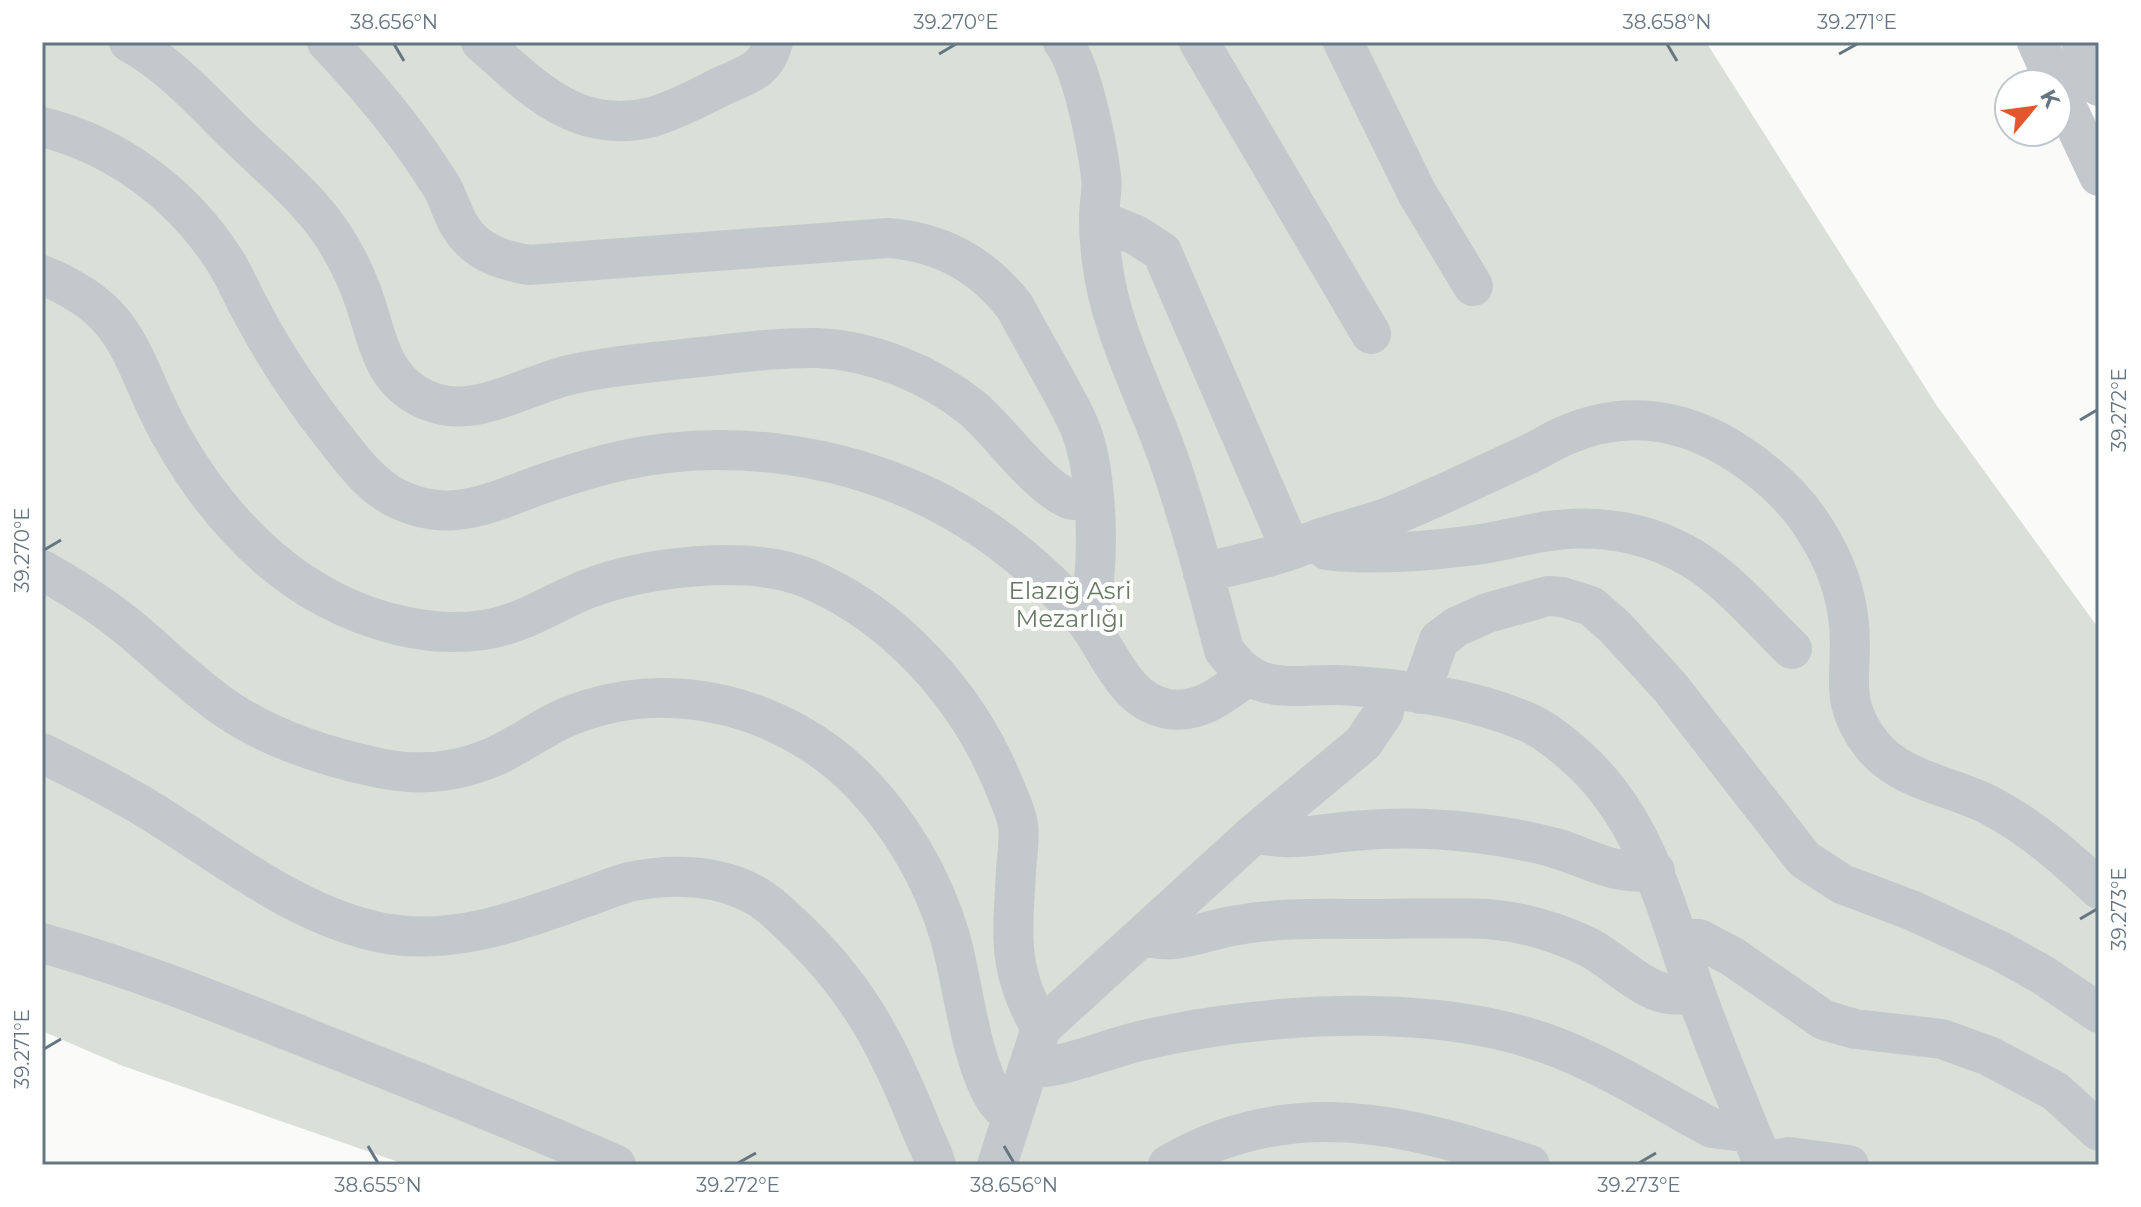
<svg xmlns="http://www.w3.org/2000/svg" width="2141" height="1207" font-family="Montserrat,sans-serif">
  <style>
    .green { fill: #dadfd7 }
    .lines { fill: none; stroke-linecap: round; stroke-linejoin: round }
    .minor { stroke: #c3c8cc; stroke-width: 40 }
    .ticks { fill: none; stroke: #657683; stroke-width: 3 }
    .labels { text-anchor: middle; dominant-baseline: central; stroke-width: 8; stroke-linejoin: round; paint-order: stroke }
    .park-label { font-size: 24px; fill: #687a64; stroke: #fff }
    .neatline { fill: none; stroke: #657683; stroke-width: 3 }
    .ticks-label { font-size: 20px; text-anchor: middle; fill: #657683 }
  </style>
  <rect width="100%" height="100%" fill="#fafaf8"/>
  <path class="green" d="M 42,42 L 1706,42 L 1937,406 L 2099,629 L 2099,1165 L 407,1165 L 123,1066 L 42,1031 Z"/>
  <g class="lines">
    <path class="minor" d="M 129,42 C 171,65 204,103 238,136 C 273,170 316,204 340,247 C 350,264 359,283 365,302 C 377,337 381,373 415,394 C 431,404 450,408 467,406 C 495,404 536,384 565,376 C 606,366 649,363 691,358 C 732,354 774,347 817,348 C 871,350 930,374 972,408 C 1000,431 1036,485 1069,499 C 1075,501 1085,500 1093,500
      M 327,42 C 364,81 399,122 429,167 C 434,176 441,184 445,193 C 452,209 456,224 468,237 C 484,255 506,261 529,265 L 888,238 C 941,242 982,264 1015,307 C 1035,345 1058,382 1077,421 C 1099,467 1101,573 1087,622
      M 481,42 C 532,87 577,136 652,117 C 676,110 698,98 720,87 C 745,75 766,72 773,42
      M 1063,42 C 1082,67 1097,143 1101,176 C 1103,190 1099,204 1099,218 C 1099,232 1100,247 1102,261 C 1110,330 1145,392 1168,457 C 1190,520 1207,585 1224,650 C 1234,663 1244,675 1260,681 C 1284,690 1313,684 1338,685 C 1400,688 1469,697 1527,722 C 1546,730 1566,747 1581,761 C 1647,823 1666,908 1695,991 C 1716,1050 1740,1107 1764,1165
      M 1199,42 L 1371,334
      M 1343,42 L 1417,193 L 1473,286
      M 2037,42 L 2056,84
      M 2081,42 L 2099,86
      M 2057,86 L 2099,176
      M 42,127 C 117,145 184,196 225,261 C 236,278 243,297 253,314 C 275,356 302,396 331,433 C 350,457 367,482 394,497 C 450,526 491,502 545,483 C 571,474 597,466 624,460 C 725,438 839,453 932,499 C 980,523 1026,558 1064,597 C 1072,606 1081,615 1089,625 C 1111,656 1126,702 1168,709 C 1200,714 1225,693 1249,675
      M 1099,220 L 1136,235 L 1162,252 L 1291,550
      M 42,275 C 135,312 129,361 172,437 C 208,501 260,562 325,597 C 371,622 430,638 483,630 C 521,625 552,603 587,589 C 645,567 748,554 807,578 C 895,615 967,695 1003,783 C 1008,796 1016,811 1018,825 C 1020,839 1017,856 1016,870 C 1013,935 1006,968 1041,1028
      M 1318,539 L 1327,550 C 1373,555 1421,552 1467,546 C 1498,543 1527,533 1557,530 C 1606,524 1657,535 1698,562 C 1733,585 1762,620 1792,649
      M 42,570 C 74,588 105,607 133,631 C 165,658 194,687 228,710 C 273,740 326,757 379,768 C 417,776 456,773 493,757 C 519,746 541,728 567,717 C 667,675 784,705 859,781 C 901,824 933,879 950,937 C 964,986 969,1056 995,1099 C 1000,1106 1007,1112 1012,1119
      M 1203,573 C 1232,565 1263,560 1291,550 C 1303,546 1313,540 1325,537 C 1348,529 1372,524 1394,515 C 1439,497 1483,475 1527,455 C 1540,449 1552,441 1564,436 C 1624,409 1683,418 1737,453 C 1769,474 1797,499 1817,533 C 1834,560 1846,592 1849,624 C 1854,674 1836,699 1872,745 C 1901,781 1950,785 1989,805 C 2031,827 2065,857 2099,889
      M 1420,694 L 1439,640 L 1456,627 L 1487,613 L 1548,596 L 1562,597 L 1591,606 L 1615,627 L 1670,687 L 1804,859 L 1842,884 L 1911,910 L 2000,951 L 2043,975 L 2099,1013
      M 42,753 C 78,771 115,789 149,810 C 223,855 296,916 383,933 C 453,946 518,921 583,898 C 598,893 614,886 629,882 C 671,873 720,874 758,897 C 775,907 790,924 804,937 C 862,995 890,1051 920,1126 C 925,1139 932,1151 936,1165
      M 1255,833 C 1289,842 1318,834 1353,831 C 1394,827 1435,828 1476,833 C 1502,836 1529,841 1555,848 C 1591,859 1615,876 1655,871
      M 1143,935 C 1174,947 1202,931 1232,926 C 1279,917 1325,919 1372,919 C 1411,919 1450,917 1488,919 C 1522,922 1557,932 1588,947 C 1622,964 1653,1007 1695,991
      M 1677,937 L 1699,939 L 1733,957 L 1824,1020 L 1855,1029 L 1942,1039 L 1989,1056 L 2055,1091 L 2099,1131
      M 42,943 C 137,969 226,1006 317,1042 C 417,1082 518,1121 616,1165
      M 1028,1068 C 1061,1068 1091,1055 1122,1046 C 1147,1038 1173,1034 1199,1029 C 1311,1011 1454,1006 1561,1049 C 1613,1070 1662,1101 1712,1128 L 1735,1131 L 1748,1127
      M 1762,1162 L 1789,1157 L 1849,1165
      M 997,1165 L 1041,1028 L 1255,833 L 1363,743 L 1384,712 L 1385,689
      M 1168,1165 C 1288,1094 1406,1123 1530,1165"/>
  </g>
  <path class="ticks" d="M 394,44 L 404,61M 1667,44 L 1677,61M 939,54 L 956,44M 1839,54 L 1857,44M 2080,420 L 2097,410M 44,550 L 61,540M 2080,919 L 2097,909M 44,1049 L 61,1039M 368,1146 L 378,1163M 1004,1146 L 1014,1163M 738,1163 L 756,1153M 1639,1163 L 1656,1153"/>
  <g class="labels">
    <g class="park-label">
      <text x="1070" y="590">Elazığ Asri<tspan x="1070" dy="28">Mezarlığı</tspan></text>
    </g>
  </g>
  <rect width="2141" height="1207" fill="none" stroke="#ffffff" stroke-width="88"/>
  <g transform="translate(2033 108) rotate(61)"><circle r="38" fill="#ffffff" stroke="#c1c8cd" stroke-width="2"/>
  <path d="M0-6L14 30L0 20L-14 30Z" fill="#e4572e"/>
  <text y="-12" font-size="22" font-weight="bold" text-anchor="middle" fill="#657683">K</text>
  </g>
  <rect x="44" y="44" width="2053" height="1119" class="neatline"/>
  <g class="ticks-label">
    <text x="394" y="29">38.656°N</text>
    <text x="956" y="29">39.270°E</text>
    <text x="1667" y="29">38.658°N</text>
    <text x="1857" y="29">39.271°E</text>
    <text transform="translate(2119 410) rotate(-90)" y="7">39.272°E</text>
    <text transform="translate(22 550) rotate(-90)" y="7">39.270°E</text>
    <text transform="translate(2119 909) rotate(-90)" y="7">39.273°E</text>
    <text transform="translate(22 1049) rotate(-90)" y="7">39.271°E</text>
    <text x="378" y="1192">38.655°N</text>
    <text x="738" y="1192">39.272°E</text>
    <text x="1014" y="1192">38.656°N</text>
    <text x="1639" y="1192">39.273°E</text>
  </g>
</svg>
